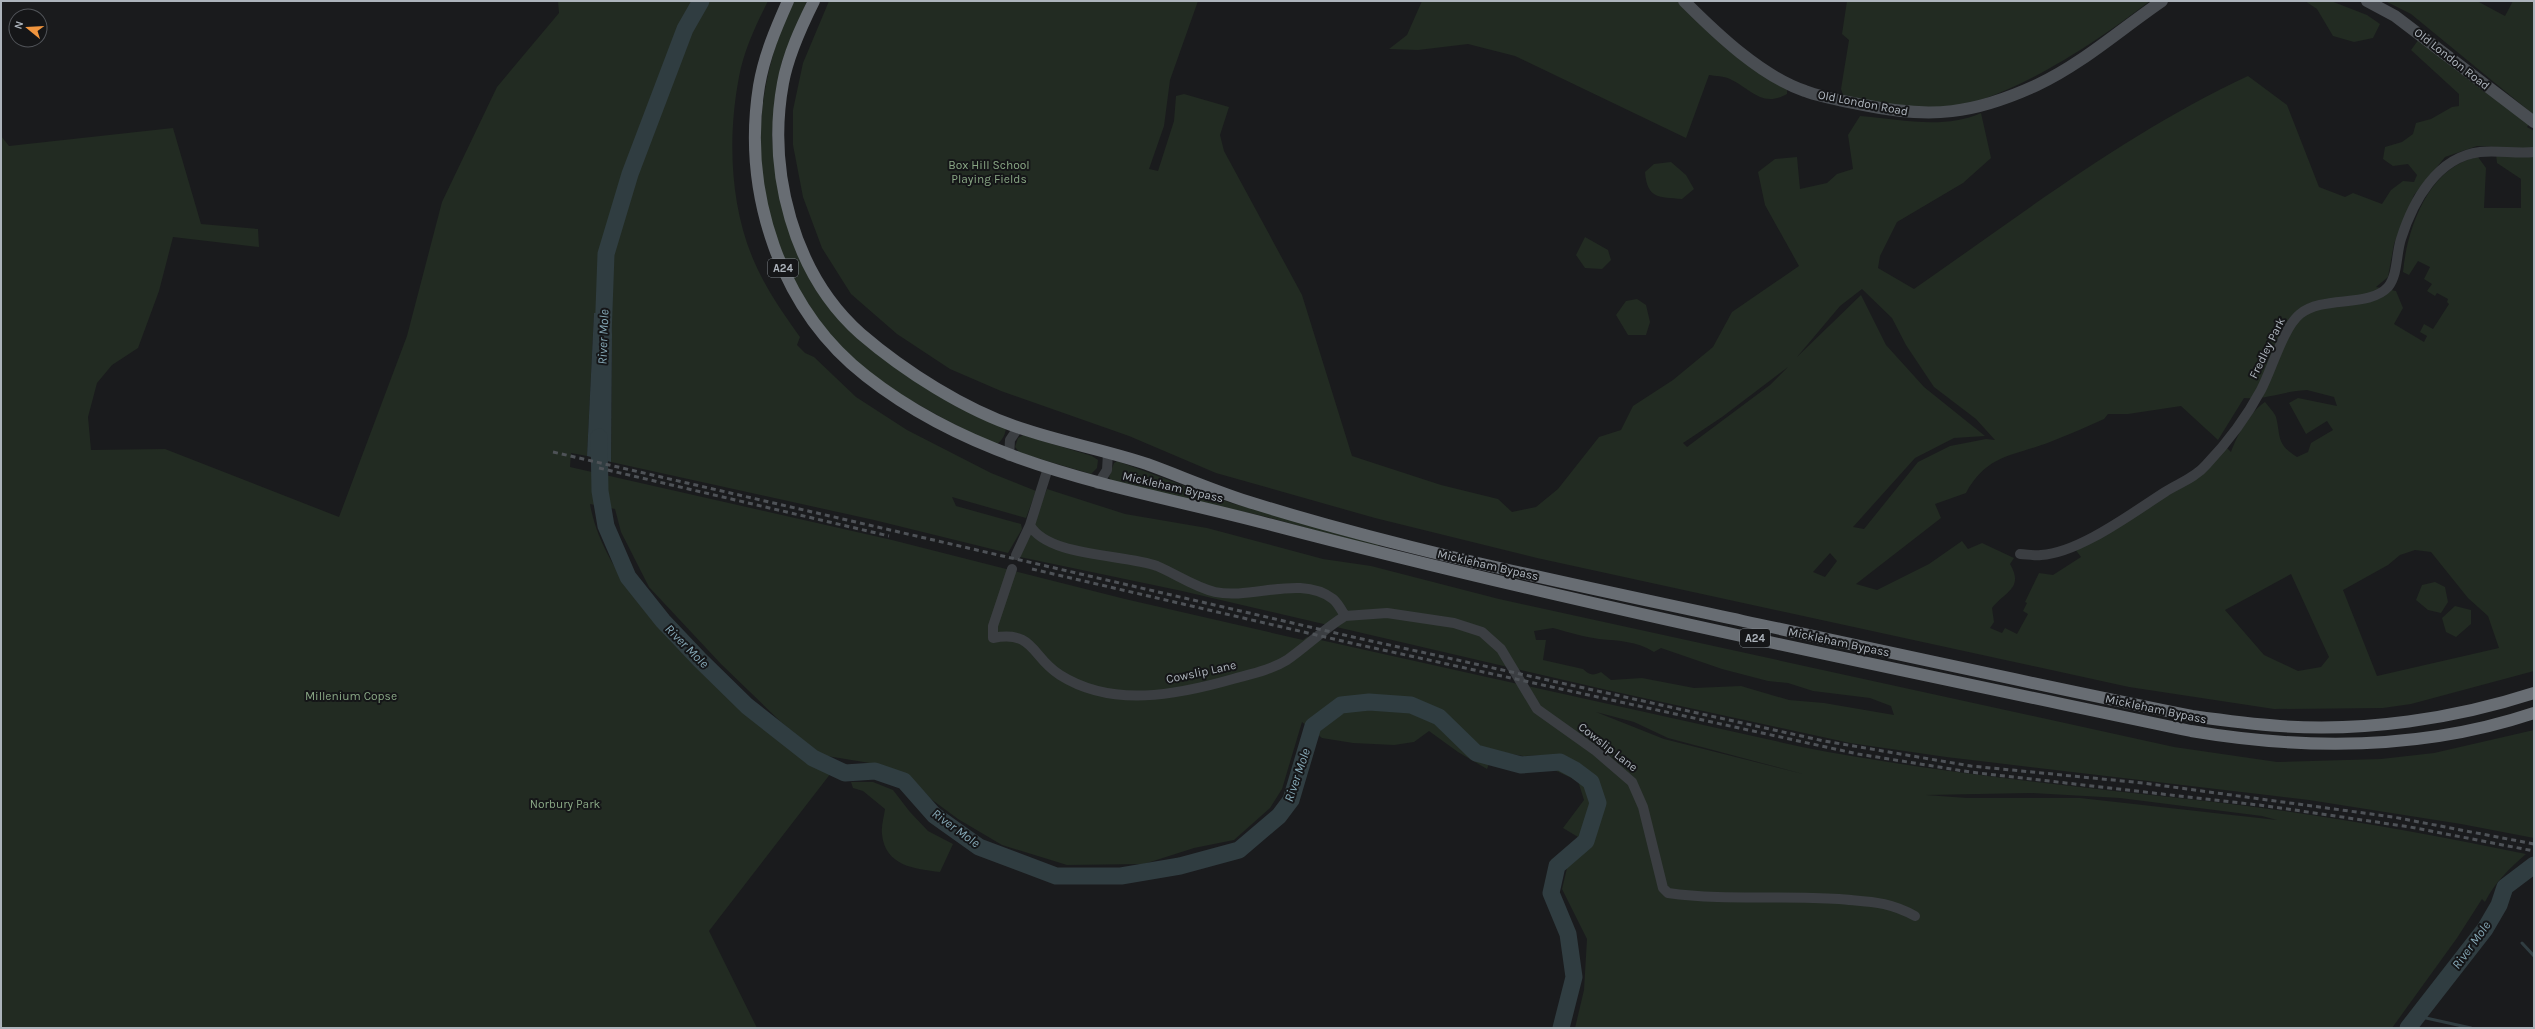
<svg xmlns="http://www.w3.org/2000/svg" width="2535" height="1029" font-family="Karla,sans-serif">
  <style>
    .green { fill: #222b22; fill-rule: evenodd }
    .water { fill: #303d41 }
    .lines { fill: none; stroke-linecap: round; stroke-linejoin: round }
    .stream { stroke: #303d41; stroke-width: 3 }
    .river { stroke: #303d41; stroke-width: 17 }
    .street { stroke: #3b3e42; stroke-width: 10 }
    .secondary { stroke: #494d52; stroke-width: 12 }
    .highway { stroke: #686d73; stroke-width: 12 }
    .rail { stroke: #4e5257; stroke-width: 3; stroke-dasharray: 5 4; stroke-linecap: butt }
    .labels { text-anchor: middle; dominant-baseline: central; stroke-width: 4; stroke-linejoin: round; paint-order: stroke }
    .shield { fill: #151618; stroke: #7f858b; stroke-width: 1 }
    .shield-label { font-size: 11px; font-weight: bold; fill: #adb4bc }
    .street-label { font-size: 12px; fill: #adb4bc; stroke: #151618 }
    .park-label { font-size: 12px; fill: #89a785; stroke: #151618 }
    .water-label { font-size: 13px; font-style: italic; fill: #85a8b6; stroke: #151618 }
  </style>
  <rect width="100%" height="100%" fill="#1a1b1d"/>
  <path class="green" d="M 558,1 L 768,1 C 756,25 744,50 739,77 C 727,140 730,212 758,270 C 769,293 785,316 800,337 L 797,345 L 805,353 L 814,357 L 856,397 L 907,430 L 991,473 L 1036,491 L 1026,518 L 952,497 L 956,506 L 1021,524 L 1022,529 L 1008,553 L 874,520 L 611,462 L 612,334 L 609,313 L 594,314 L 587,456 L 571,453 L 570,467 L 892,540 L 1125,599 L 1303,640 L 1307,637 L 1802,747 C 1936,773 2071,786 2206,801 C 2314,813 2420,832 2526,854 C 2509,869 2495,882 2485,902 L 2482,899 L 2457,938 L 2392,1028 L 1575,1028 L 1584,990 L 1587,939 L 1562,889 L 1567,868 L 1588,843 L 1563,828 L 1584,800 L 1578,781 L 1552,769 L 1550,755 L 1523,756 L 1494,751 L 1487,769 L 1458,752 L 1429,731 L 1414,742 L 1394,745 L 1353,743 L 1322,738 L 1302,722 L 1282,789 L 1270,808 L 1234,840 L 1194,848 L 1144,864 L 1067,865 L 1002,845 L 958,819 L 931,799 L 911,778 L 882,765 L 821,755 L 781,722 L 721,664 L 649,587 L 621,532 L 615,509 L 590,504 C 606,601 749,724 831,773 L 709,931 L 757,1028 L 1,1028 L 1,136 L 9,146 L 173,128 L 201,224 L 258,229 L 259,247 L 173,237 L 159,291 L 138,348 L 112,365 L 97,383 L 88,417 L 91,450 L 165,449 L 339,517 L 407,336 L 442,202 L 497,87 L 559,13 ZM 1596,712 L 1634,722 L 1668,738 L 1803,774 L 1664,739 ZM 2030,793 L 2120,798 L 2262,816 L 2277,820 L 2080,798 L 1967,798 L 1926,795 Z
    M 794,1 L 807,1 L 782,61 L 775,98 L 772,137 L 776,176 L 784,214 L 853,331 L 1006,425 C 1006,434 1003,440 996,445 C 938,416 877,387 831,339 C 823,330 816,317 809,306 C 748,215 746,98 794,1 Z
    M 829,1 L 1198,1 L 1170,80 L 1164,126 L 1149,169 L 1158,171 L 1174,121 L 1176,96 L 1184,94 L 1229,107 L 1220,135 L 1224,151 L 1302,295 L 1352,456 L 1441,485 L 1498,499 L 1512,512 L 1536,507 L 1558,489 L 1599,437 L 1621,430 L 1633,406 L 1673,380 L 1713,347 L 1732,312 L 1799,266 L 1765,205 L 1758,172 L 1775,159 L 1797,157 L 1800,189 L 1827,183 L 1837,174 L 1853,169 L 1848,135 L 1860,116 C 1900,119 1943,130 1981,113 L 1991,158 L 1963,183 L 1897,222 L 1880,256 L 1878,268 L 1914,289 C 2022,214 2128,132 2248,76 L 2287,105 L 2319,187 L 2345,197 L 2353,193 L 2382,204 L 2391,190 L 2403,181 L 2414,182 L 2417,175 L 2408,164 L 2393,166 L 2383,159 L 2385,147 L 2402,142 L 2413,134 L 2416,123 L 2431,119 L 2452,107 L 2459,106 L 2459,94 L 2411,50 L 2419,39 L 2530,123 L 2527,127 L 2534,131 L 2534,149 L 2477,146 L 2445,157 L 2414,195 L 2394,244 L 2388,277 L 2376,287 L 2396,291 L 2403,308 L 2394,324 L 2424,342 L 2427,336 L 2420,332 L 2424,324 L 2433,329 L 2449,304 L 2447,302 L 2448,299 L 2437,293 L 2435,296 L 2427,291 L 2432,284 L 2424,279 L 2430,267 L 2418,261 L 2409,275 L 2403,272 C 2407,228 2429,166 2478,157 L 2486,168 L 2484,208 L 2521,208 L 2521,179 L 2497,163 L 2496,154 L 2534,155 L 2534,671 L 2411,704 L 2383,708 L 2274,709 L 2129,687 L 1537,558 L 1375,518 L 1216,473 L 1129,436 L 1001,391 L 950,369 L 897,334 L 851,294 L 822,248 L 803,197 L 793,145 L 793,110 L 803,63 ZM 1862,289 L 1892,318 L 1906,345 L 1934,387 L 1976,419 L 1995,440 L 1986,439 L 1950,446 L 1918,462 L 1864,529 L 1853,527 L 1915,458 L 1954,438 L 1985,436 L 1924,387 L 1886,345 L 1861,295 L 1797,357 L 1840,306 ZM 1788,367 L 1770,385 L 1687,447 L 1683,443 L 1722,417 ZM 2307,390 L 2334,397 L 2337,406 L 2298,398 L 2289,403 L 2306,434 L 2327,421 L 2333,430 L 2311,443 L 2308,452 L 2297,457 C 2276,444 2281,437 2276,417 C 2274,412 2268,406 2265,402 C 2250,412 2237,435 2231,452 L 2226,447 L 2196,479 L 2075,549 L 2081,557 L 2053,575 L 2039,573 L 2025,602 L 2027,603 L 2023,611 L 2028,614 L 2017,634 L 2005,628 L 2002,633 L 1990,628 L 1994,622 L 1992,608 C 2006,591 2024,588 2010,564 L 2014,558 L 1982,543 L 1968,549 L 1962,541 L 1929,564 L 1877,590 L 1856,584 L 1941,518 L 1935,504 L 1966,493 C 1987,454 2014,456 2050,442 C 2068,435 2086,427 2104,419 L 2108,414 L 2128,414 L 2181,406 L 2218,440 L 2244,398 C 2266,400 2284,391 2307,390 ZM 2415,550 L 2431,552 L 2468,598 L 2488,616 L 2499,648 L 2377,676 L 2343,590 L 2388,565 L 2400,555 ZM 1830,553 L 1837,561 L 1825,577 L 1813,572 ZM 2291,574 L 2329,657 L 2321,667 L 2298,671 L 2264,655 L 2225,610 Z
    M 1422,1 L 1677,1 L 1689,13 L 1787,88 L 1787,94 C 1762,108 1751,89 1730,79 C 1724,76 1715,76 1709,75 L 1686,138 L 1515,56 L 1468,44 L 1418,50 L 1389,49 L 1407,35 Z
    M 1847,1 L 2150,1 C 2095,43 2007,103 1936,110 C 1906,112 1873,101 1843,95 L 1841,89 L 1849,40 L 1842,34 Z
    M 2305,1 L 2331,1 L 2367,15 L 2380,24 L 2373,38 L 2354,42 L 2333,36 L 2317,9 Z
    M 2385,1 L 2477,1 L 2505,16 L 2513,1 L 2534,1 L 2534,115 L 2411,14 Z
    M 1671,162 L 1686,175 L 1694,189 L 1682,199 C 1659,197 1647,199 1645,172 L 1654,164 Z
    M 1585,237 L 1608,250 L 1611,260 L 1602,269 L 1585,268 L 1576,255 Z
    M 1637,299 L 1646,305 L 1650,322 L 1646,335 L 1628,335 L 1616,315 L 1626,301 Z
    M 1023,435 L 1092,456 L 1098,460 L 1097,468 L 1091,474 L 1020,453 L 1015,447 L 1018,438 Z
    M 1117,461 L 1231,503 L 1379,544 L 1378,548 L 1267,517 L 1112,482 L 1109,477 L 1114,463 Z
    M 1047,489 L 1125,514 L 1207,528 L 1323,559 L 1371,566 L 1499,599 L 2174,747 L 2277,762 L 2381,759 L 2434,753 L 2534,730 L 2534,838 L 2461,824 L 2309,800 L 1946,757 L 1850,743 L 1607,690 L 1182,591 L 1020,557 ZM 1553,628 C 1568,632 1584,637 1599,639 C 1620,641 1636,641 1654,652 L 1661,648 L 1722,669 L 1768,681 L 1788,683 L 1813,691 L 1870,698 L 1891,706 L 1894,715 L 1824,703 L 1789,700 L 1741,686 L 1694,688 L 1642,678 L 1611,680 L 1601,672 C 1593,676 1589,675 1583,669 L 1543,660 L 1546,640 L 1536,640 L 1534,631 Z
    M 2435,582 L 2445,587 L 2448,602 L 2441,613 L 2428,610 L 2416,600 L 2422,585 Z
    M 2455,606 L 2471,610 L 2471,624 L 2456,637 L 2446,632 L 2442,618 Z
    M 851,782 L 873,782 L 893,790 L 910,812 L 928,831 L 953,844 L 940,872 C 915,869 885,866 882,834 C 881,826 884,817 885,809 L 863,791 L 853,788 Z"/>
  <path class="water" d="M 594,313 L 609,313 L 612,334 L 611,462 L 587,456 Z"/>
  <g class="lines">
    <path class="stream" d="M 2522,943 L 2534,956
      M 2417,1016 L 2471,1028"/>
    <path class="river" d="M 603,337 L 606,254 L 630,174 L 685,29 L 701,1
      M 599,437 L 600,491 L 606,526 L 628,577 L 663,621 L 700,660 L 747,706 L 813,758 L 845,773 L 875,771 L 904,781 L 934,815 L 979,847 L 1056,876 L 1121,876 L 1180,866 L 1239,850 L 1279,816 L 1291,800 L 1313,726 L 1341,705 L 1369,702 L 1411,705 L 1439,717 L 1476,753 L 1521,765 L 1560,762 L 1575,770 L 1591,782 L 1598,803 L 1586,841 L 1557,866 L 1551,893 L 1568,934 L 1574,977 L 1561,1028
      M 2408,1028 L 2485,929 L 2499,905 L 2505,887 L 2534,865"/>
    <path class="street" d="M 1009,456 L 1010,440 L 1018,428
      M 1098,484 L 1107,470 L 1108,453
      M 1030,525 C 1047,557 1125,554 1157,566 C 1176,574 1194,587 1215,592 C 1252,600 1301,574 1333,599 C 1338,603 1342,611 1345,616 L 1387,613 L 1454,623 L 1482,632 L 1501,649 L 1537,709 L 1596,751 L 1632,782 L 1643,807 L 1663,888 L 1668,893 C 1724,901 1782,895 1839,899 C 1870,902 1888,901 1915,916
      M 2020,554 C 2026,554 2034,556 2041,555 C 2079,553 2132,513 2165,492 C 2179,483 2195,478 2206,465 C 2226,444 2247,416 2261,390 C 2272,369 2283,328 2300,314 C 2323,295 2369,308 2388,287 C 2398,275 2396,254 2401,239 C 2413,201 2437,157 2480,152 C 2498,150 2516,154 2534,152
      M 1016,555 L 1030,525 L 1048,468
      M 1012,569 L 993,626 L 993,638 C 1035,630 1031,657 1060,675 C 1112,708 1177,695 1233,679 C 1251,674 1271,670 1287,660 C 1307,646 1324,629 1345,616"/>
    <path class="secondary" d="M 1684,1 C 1717,34 1761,76 1805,91 C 1823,98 1844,101 1864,105 C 1931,119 1974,114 2037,85 C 2082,64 2121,29 2162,1
      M 2367,1 L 2395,16 L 2534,122"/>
    <path class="highway" d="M 788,1 C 776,28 764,56 759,86 C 742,193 780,309 866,376 C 984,469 1128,487 1268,524 C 1573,604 1882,666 2191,731 C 2304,750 2424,750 2534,713
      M 814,1 C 801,27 788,55 783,83 C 767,170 793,274 861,334 C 904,371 965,410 1020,428 C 1061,442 1105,450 1147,464 C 1180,476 1212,490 1246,501 C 1409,552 1577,585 1743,621 C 1893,653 2042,686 2192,716 C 2221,720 2250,724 2280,726 C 2364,732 2454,719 2534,693"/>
    <path class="rail" d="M 553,452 L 1353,637 L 1824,741 L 1971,766 L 2143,783 L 2393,817 L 2534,844
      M 599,468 L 889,536
      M 1032,569 L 1351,643 L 1858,754 L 1970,772 L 2267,806 L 2410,827 L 2534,851"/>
  </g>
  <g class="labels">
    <g class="shield">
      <rect x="768" y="259" width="30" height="18" rx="3"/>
      <rect x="1740" y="629" width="30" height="18" rx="3"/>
    </g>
    <g class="shield-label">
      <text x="783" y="268">A24</text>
      <text x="1755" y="638">A24</text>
    </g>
    <g class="street-label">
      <text transform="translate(2452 59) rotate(38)">Old London Road</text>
      <text transform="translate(1863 103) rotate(11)">Old London Road</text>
      <text transform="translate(2267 348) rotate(-64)">Fredley Park</text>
      <text transform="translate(1173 487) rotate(13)">Mickleham Bypass</text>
      <text transform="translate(1488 565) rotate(13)">Mickleham Bypass</text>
      <text transform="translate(1839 642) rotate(12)">Mickleham Bypass</text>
      <text transform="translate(1201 672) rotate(-12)">Cowslip Lane</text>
      <text transform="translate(2156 709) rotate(12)">Mickleham Bypass</text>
      <text transform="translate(1608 747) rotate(38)">Cowslip Lane</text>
    </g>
    <g class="park-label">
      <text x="989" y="165">Box Hill School<tspan x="989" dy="14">Playing Fields</tspan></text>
      <text x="351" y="696">Millenium Copse</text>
      <text x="565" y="804">Norbury Park</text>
    </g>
    <g class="water-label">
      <text transform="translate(603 337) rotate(-88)">River Mole</text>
      <text transform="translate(687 646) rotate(45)">River Mole</text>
      <text transform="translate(1297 775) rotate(-71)">River Mole</text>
      <text transform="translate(956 828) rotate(36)">River Mole</text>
      <text transform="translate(2471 945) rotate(-54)">River Mole</text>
    </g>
  </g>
  <rect width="2535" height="1029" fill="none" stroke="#adb4bc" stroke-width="4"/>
  <g transform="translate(28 28) rotate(288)"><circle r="19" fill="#151618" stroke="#52555a"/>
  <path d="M0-3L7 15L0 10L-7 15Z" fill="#f1953e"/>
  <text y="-6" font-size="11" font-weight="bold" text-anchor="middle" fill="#adb4bc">N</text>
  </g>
</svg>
